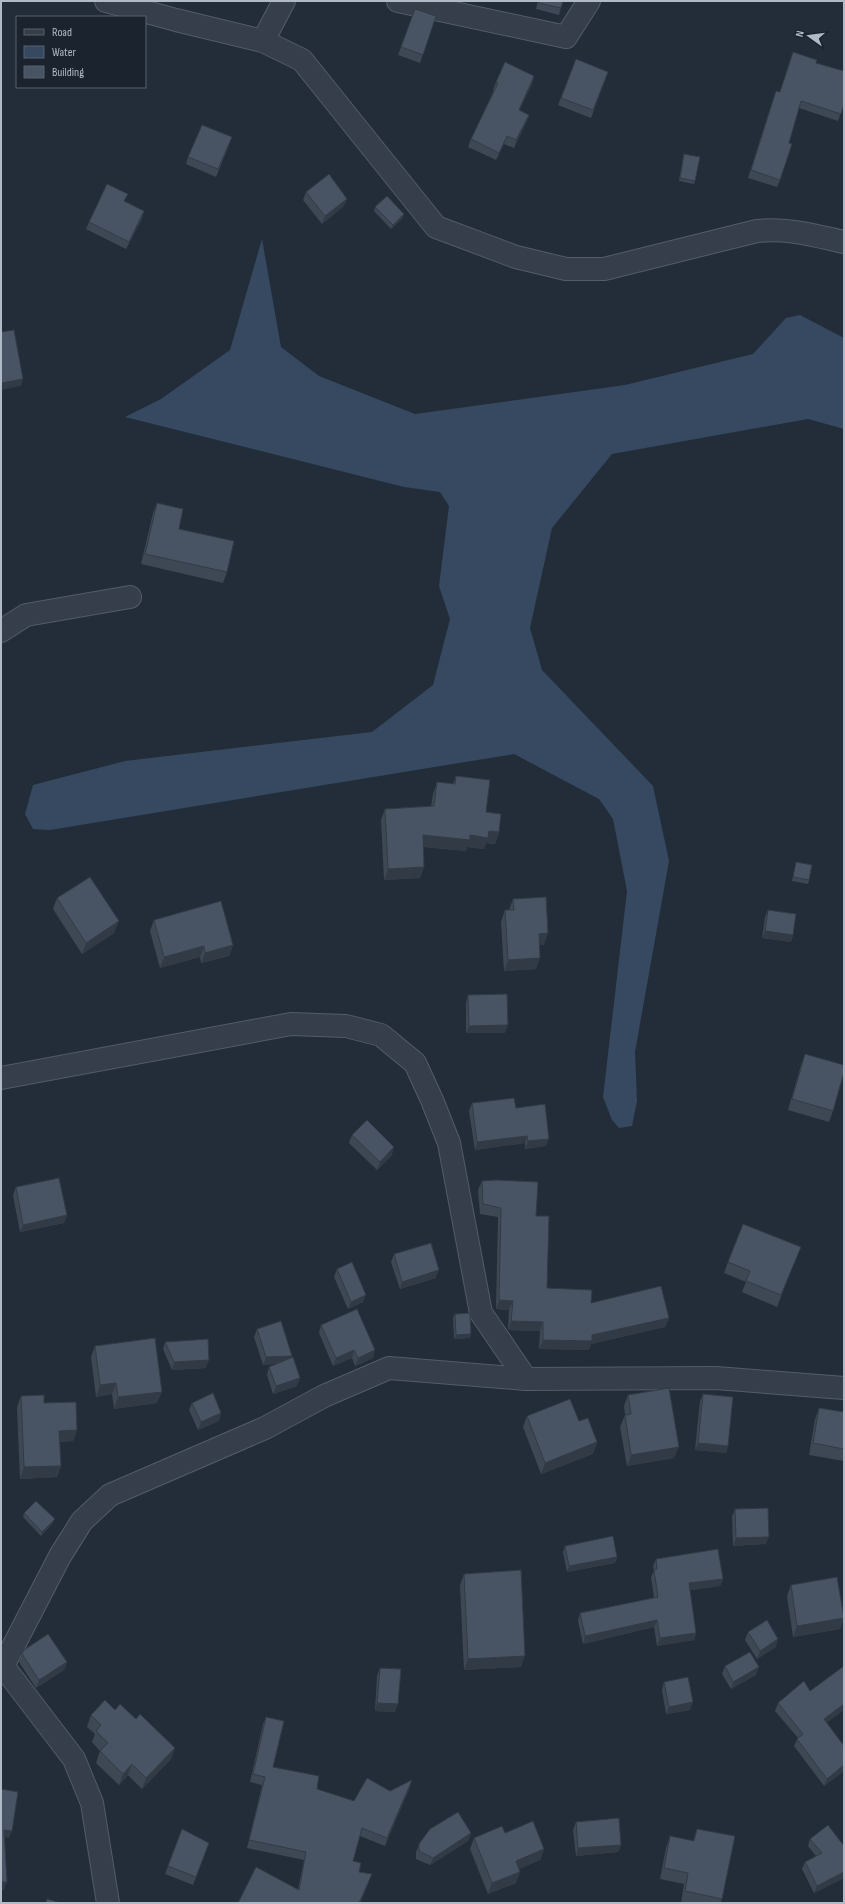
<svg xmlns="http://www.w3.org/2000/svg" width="845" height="1904" viewBox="0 0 845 1904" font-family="'Sofia Sans Condensed',sans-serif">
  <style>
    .water { fill: #364960 }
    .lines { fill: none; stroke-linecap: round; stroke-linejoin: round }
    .minor-casing { stroke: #535c67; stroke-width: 24 }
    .minor { stroke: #353e4a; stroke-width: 22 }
    .wall { fill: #3e4855 }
    .shaded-wall { fill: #323b45 }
    .building { fill: #485463; stroke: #323b45 }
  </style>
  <rect width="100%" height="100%" fill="#222d39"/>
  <path class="water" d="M262,239L281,347L319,376L415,414L625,385L753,354L786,318L800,315L844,338V429L808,419L612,454L552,528L530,628L542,670L653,786L669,861L635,1052L637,1101L632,1126L619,1128L612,1120L603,1097L627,891L613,819L599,799L514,754L50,830L33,829L25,814L33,785L125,761L372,732L433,685L450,619L439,586L449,506L440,492L404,487L125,417L161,399L230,350Z"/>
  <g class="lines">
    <g class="minor-casing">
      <g id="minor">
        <path d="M106,1L176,20L263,41L302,60L436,227L516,257L566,269H604L757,231C790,228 812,235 844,242"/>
        <path d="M398,1L566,37L589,1"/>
        <path d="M263,41L284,1"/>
        <path d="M1,631L26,615L130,597"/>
        <path d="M1,1078L291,1024L346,1026L381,1035L415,1063L432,1100L449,1143L481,1313L526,1379"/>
        <path d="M108,1903L92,1803L74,1759L3,1666L60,1556L82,1521L110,1495L265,1428L324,1396L389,1368L526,1379L716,1378L844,1388"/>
      </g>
    </g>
    <use href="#minor" class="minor"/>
  </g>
  <g class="wall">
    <path d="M538,1H563L559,15L536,9Z"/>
    <path d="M415,9L436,16L420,63L398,55Z"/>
    <path d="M793,52L816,63L844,104L838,121L799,108L789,143L780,180L777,187L748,178L773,99L776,91L780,92Z"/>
    <path d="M576,59L608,72L591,118L558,105Z"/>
    <path d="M534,76L532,84L519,110L529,115L526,123L514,148L504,144L496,160L468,147L471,139L494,90H493L496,82Z"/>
    <path d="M229,145L216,177L186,164L188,157Z"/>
    <path d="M684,154L695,181L694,184L679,181L683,158Z"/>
    <path d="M306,192L344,206L322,224L303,200Z"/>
    <path d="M125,202L144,211L142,219L126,249L86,229L89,222Z"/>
    <path d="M375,207L403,218L391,229L374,211Z"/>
    <path d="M157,503L179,529L227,572L223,583L141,564L153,513Z"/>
    <path d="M456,776L486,812L499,832L495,844L486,843L484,849L467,847L466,851L423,847L424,867L420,878L384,880L381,820L385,809L431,806L433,794L437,782L453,784Z"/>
    <path d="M796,862L809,880L808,884L792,881L795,866Z"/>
    <path d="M57,898L114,933L82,954L53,909Z"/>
    <path d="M513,899L544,945H539L536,969L504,971L501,922L505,910H509Z"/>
    <path d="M768,910L793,935L791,942L762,938L765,917Z"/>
    <path d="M154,920L233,945L229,956L201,963L200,957L160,968L150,931Z"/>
    <path d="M468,995L505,1033H466V1003Z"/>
    <path d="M805,1054L833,1111L829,1122L788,1110L801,1065Z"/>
    <path d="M472,1103L516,1108L546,1146L525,1149V1143L475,1150L469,1111Z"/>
    <path d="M352,1135L392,1155L377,1170L349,1143Z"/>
    <path d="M482,1181L536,1216L547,1288L591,1303L669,1318L665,1327L591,1344L589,1350L539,1349L540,1331L508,1330L509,1310L496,1309L498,1217L480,1214L478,1190Z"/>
    <path d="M16,1187L67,1215L64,1223L20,1232L13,1195Z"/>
    <path d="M394,1254L436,1278L400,1289L391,1262Z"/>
    <path d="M796,1258L777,1307L742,1292L746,1282L724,1273L728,1262Z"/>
    <path d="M337,1269L363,1302L348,1309L334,1277Z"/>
    <path d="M455,1314L471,1334L470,1338L454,1339L453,1318Z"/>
    <path d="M321,1325L373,1358L355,1366L352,1358L333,1366L319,1333Z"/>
    <path d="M257,1329L292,1357L297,1386L273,1394L267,1375L269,1367L276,1364L263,1365L254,1337Z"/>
    <path d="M165,1342L206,1368L172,1370L163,1349Z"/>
    <path d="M95,1346L157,1403L114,1409L112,1394L96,1397L91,1357Z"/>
    <path d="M703,1394L728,1446L726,1453L695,1450L700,1401Z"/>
    <path d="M628,1395L674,1458L627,1466L620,1427L625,1415L624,1406Z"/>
    <path d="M21,1396L44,1403L77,1430L73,1441L60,1442L61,1466L57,1477L20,1479L17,1407Z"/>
    <path d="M192,1403L221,1413L219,1421L198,1430L189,1410Z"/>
    <path d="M819,1408L844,1412V1461L809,1455L815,1419Z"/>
    <path d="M527,1416L579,1421L597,1442L593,1454L541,1474L523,1427Z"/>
    <path d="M735,1509L766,1544L733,1546L732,1517Z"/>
    <path d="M24,1513L53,1523L41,1536L23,1517Z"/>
    <path d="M565,1546L617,1557L615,1563L567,1572L563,1552Z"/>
    <path d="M656,1559L723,1579L720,1586L690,1590L696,1633L694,1640L657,1646L654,1627L583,1644L578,1621L580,1613L654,1598L651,1577L654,1571L653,1566Z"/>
    <path d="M464,1574L521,1667L464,1670L460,1585Z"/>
    <path d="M791,1585L844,1618L840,1629L793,1637L787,1596Z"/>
    <path d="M748,1632L776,1647L757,1659L745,1640Z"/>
    <path d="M22,1654L67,1662L64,1670L36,1688L19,1662Z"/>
    <path d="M725,1666L756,1675L731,1689L722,1674Z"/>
    <path d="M380,1668L395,1712L375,1711L377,1676Z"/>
    <path d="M664,1682L690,1710L666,1714L662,1690Z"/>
    <path d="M778,1703L826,1723L844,1746V1771L824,1786L794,1746L798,1738L775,1711Z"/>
    <path d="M115,1710L136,1719L175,1748L171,1759L142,1789L128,1775L119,1785L96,1763L100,1751L92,1742L95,1734L87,1727L91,1715Z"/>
    <path d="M266,1717L273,1767L317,1789L354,1801L390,1791L412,1780L385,1846L360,1836L353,1861L359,1872L369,1882L360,1903H238L298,1889L304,1860L247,1848L262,1785L250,1782L263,1724Z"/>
    <path d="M576,1822L621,1845L618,1852L576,1856L573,1830Z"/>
    <path d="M182,1829L209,1843L193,1885L165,1874Z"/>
    <path d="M697,1829L722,1899L720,1903H681L684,1884L660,1879L666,1848L670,1836L693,1841Z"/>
    <path d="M471,1833L468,1841L430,1865L416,1859V1852L419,1844Z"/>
    <path d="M505,1833L544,1849L540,1860L519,1869L520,1872L516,1883L488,1894L470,1849L474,1838Z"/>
    <path d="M810,1839L844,1846V1878L814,1893L802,1869L805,1862L816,1856L808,1846Z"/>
  </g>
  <g class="shaded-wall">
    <path d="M534,76L532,84L516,118L519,110Z"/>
    <path d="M529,115L526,123L514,148L516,140Z"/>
    <path d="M507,136L504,144L496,160L499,153Z"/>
    <path d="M347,199L344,206L322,224L325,216Z"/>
    <path d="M144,211L142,219L126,249L129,242Z"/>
    <path d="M404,214L403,218L391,229L393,225Z"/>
    <path d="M23,379L21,386L1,390L2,383Z"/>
    <path d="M489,831L499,832L495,844L486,843L484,849L467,847L466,851L418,846L423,835H470Z"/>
    <path d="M424,867L420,878L384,880L388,869Z"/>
    <path d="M119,921L114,933L82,954L86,943Z"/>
    <path d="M765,931L793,935L791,942L762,938Z"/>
    <path d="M548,933L544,945H535L539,934Z"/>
    <path d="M233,945L229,956L201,963L205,953Z"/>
    <path d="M204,946L200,957L160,968L164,957Z"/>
    <path d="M540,958L536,969L504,971L508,960Z"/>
    <path d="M508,1025L505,1033H466L469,1026Z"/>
    <path d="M527,1136L525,1143L475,1150L477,1142Z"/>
    <path d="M549,1139L546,1146L525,1149L528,1141Z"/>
    <path d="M394,1147L392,1155L377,1170L380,1162Z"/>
    <path d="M67,1215L64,1223L20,1232L23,1225Z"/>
    <path d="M439,1270L436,1278L400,1289L402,1282Z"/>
    <path d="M366,1295L363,1302L348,1309L351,1302Z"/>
    <path d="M499,1300L513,1301L509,1310L496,1309Z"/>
    <path d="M669,1318L665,1327L591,1344L589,1350L539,1349L543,1340L592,1335Z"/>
    <path d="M511,1321L543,1322L540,1331L508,1330Z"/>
    <path d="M471,1334L470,1338L454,1339L456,1335Z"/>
    <path d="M354,1350L352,1358L333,1366L336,1358Z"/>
    <path d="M375,1350L373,1358L355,1366L358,1358Z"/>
    <path d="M292,1356L290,1363L263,1365L266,1357Z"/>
    <path d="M209,1360L206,1368L172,1370L174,1362Z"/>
    <path d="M300,1378L297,1386L273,1394L276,1386Z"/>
    <path d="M116,1383L112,1394L96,1397L100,1385Z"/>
    <path d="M162,1392L157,1403L114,1409L118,1397Z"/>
    <path d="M221,1413L219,1421L198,1430L201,1422Z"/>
    <path d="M77,1430L73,1441L55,1442L59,1431Z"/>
    <path d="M597,1442L593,1454L541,1474L545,1463Z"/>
    <path d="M698,1443L728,1446L726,1453L695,1450Z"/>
    <path d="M679,1447L674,1458L627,1466L631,1455Z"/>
    <path d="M61,1466L57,1477L20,1479L24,1467Z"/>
    <path d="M55,1519L53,1523L41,1536L42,1532Z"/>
    <path d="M769,1537L766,1544L733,1546L736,1538Z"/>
    <path d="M617,1557L615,1563L567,1572L569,1566Z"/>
    <path d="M723,1579L720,1586L686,1591L689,1583Z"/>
    <path d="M844,1618L840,1629L793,1637L797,1626Z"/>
    <path d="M657,1620L654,1627L583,1644L585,1636Z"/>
    <path d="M696,1633L694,1640L657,1646L660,1638Z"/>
    <path d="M778,1639L776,1647L757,1659L760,1651Z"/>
    <path d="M525,1656L521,1667L464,1670L468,1659Z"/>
    <path d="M67,1662L64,1670L36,1688L39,1680Z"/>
    <path d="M759,1667L756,1675L731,1689L733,1682Z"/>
    <path d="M693,1702L690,1710L666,1714L669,1707Z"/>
    <path d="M377,1703L398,1704L395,1712L375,1711Z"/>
    <path d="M844,1704V1710L821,1727L824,1719Z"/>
    <path d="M175,1748L171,1759L142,1789L146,1778Z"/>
    <path d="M132,1764L128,1775L119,1785L123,1774Z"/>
    <path d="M844,1765V1771L824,1786L827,1779Z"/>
    <path d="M412,1780L410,1788L385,1846L387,1838Z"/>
    <path d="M4,1830L12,1831L9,1838L2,1837Z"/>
    <path d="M471,1833L468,1841L430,1865L433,1858Z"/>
    <path d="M621,1845L618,1852L576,1856L578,1848Z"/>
    <path d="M544,1849L540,1860L512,1872L516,1861Z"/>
    <path d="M520,1872L516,1883L488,1894L492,1883Z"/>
    <path d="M844,1872V1878L814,1893L817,1886Z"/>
    <path d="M1,1882H7L4,1890H1Z"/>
  </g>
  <g class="building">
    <path d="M539,1H563L561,8L539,3Z"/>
    <path d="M415,9L436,16L423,55L401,47Z"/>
    <path d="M793,52L817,60L816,63L844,71V104L841,114L801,101L789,143L792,144L780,180L751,170L776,91L780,92Z"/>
    <path d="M576,59L608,72L593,110L561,98Z"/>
    <path d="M505,62L534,76L519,110L529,115L516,140L507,136L499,153L471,139L498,83L496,82Z"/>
    <path d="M202,125L232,137L218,169L188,157Z"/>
    <path d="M684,154L700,157L695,181L680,178Z"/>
    <path d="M329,174L347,199L325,216L306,192Z"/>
    <path d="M107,184L128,194L124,201L144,211L129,242L89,222Z"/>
    <path d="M387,196L404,214L393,225L375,207Z"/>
    <path d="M14,330L23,379L2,383L1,379V332Z"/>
    <path d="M157,503L183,509L179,529L234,541L227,572L145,554Z"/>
    <path d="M456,776L490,780L486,812L501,814L499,832L489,831L488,838L470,835V840L423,835L424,867L388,869L385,809L434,806L437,782L455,784Z"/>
    <path d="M796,862L812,865L809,880L793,877Z"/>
    <path d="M90,877L119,921L86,943L57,898Z"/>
    <path d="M546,897L548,933L539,934L540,958L508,960L505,910H514L513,899Z"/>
    <path d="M221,901L233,945L205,953L204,946L164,957L154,920Z"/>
    <path d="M768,910L796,914L793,935L765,931Z"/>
    <path d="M507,994L508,1025L469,1026L468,995Z"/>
    <path d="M805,1054L844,1065V1072L833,1111L792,1099Z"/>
    <path d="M514,1098L516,1108L545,1104L549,1139L528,1141L527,1136L477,1142L472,1103Z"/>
    <path d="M367,1120L394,1147L380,1162L352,1135Z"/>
    <path d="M59,1178L67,1215L23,1225L16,1187Z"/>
    <path d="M496,1180L538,1182L536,1216H549L547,1288L592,1290L591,1303L661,1286L669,1318L592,1335V1341L543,1340V1322L511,1321L513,1301L499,1300L501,1208L483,1204L482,1181Z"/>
    <path d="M743,1224L801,1247L781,1295L746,1281L750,1271L728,1262Z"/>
    <path d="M431,1243L439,1270L402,1282L394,1254Z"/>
    <path d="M352,1262L366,1295L351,1302L337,1269Z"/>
    <path d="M357,1309L375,1350L358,1358L354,1350L336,1358L321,1325Z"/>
    <path d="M470,1313L471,1334L456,1335L455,1314Z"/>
    <path d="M281,1321L292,1356L266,1357L257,1329Z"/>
    <path d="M155,1338L162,1392L118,1397L116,1383L100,1385L95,1346Z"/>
    <path d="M208,1339L209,1360L174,1362L165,1342Z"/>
    <path d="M293,1357L300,1378L276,1386L269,1367Z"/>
    <path d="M669,1388L679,1447L631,1455L625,1415L631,1414L628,1395Z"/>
    <path d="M213,1393L221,1413L201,1422L192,1403Z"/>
    <path d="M703,1394L733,1397L728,1446L698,1443Z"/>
    <path d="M44,1395V1403L76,1402L77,1430L59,1431L61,1466L24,1467L21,1396Z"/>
    <path d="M570,1399L579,1421L588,1418L597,1442L545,1463L527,1416Z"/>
    <path d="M819,1408L844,1412V1449L813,1443Z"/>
    <path d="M36,1501L55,1519L42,1532L24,1513Z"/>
    <path d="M768,1508L769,1537L736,1538L735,1509Z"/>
    <path d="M613,1536L617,1557L569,1566L565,1546Z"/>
    <path d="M718,1549L723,1579L689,1583L696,1633L660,1638L657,1620L585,1636L580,1613L658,1597L654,1570L657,1569L656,1559Z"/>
    <path d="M521,1570L525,1656L468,1659L464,1574Z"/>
    <path d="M837,1577L844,1618L797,1626L791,1585Z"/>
    <path d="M767,1620L778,1639L760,1651L748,1632Z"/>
    <path d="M48,1634L67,1662L39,1680L22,1654L24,1650Z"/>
    <path d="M750,1652L759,1667L733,1682L725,1666Z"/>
    <path d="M844,1666V1704L824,1719L844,1746V1765L827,1779L797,1739L803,1734L778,1703L804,1681L810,1691Z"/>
    <path d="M380,1668L401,1669L398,1704L377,1703Z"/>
    <path d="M688,1677L693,1702L669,1707L664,1682Z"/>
    <path d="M105,1700L115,1710L120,1704L136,1719L140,1714L175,1748L146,1778L132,1764L123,1774L100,1751L108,1743L96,1731L101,1725L91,1715Z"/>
    <path d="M266,1717L284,1721L273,1767L319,1776L317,1789L354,1801L367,1778L390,1791L412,1780L387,1838L362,1828L353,1861L361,1863L359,1872L372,1874L359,1903H238L256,1867L299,1890L306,1852L249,1840L265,1777L253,1774Z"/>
    <path d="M1,1789L18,1792L12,1831L4,1830L7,1882H1Z"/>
    <path d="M458,1812L471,1833L433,1858L419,1851V1844L430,1829Z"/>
    <path d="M619,1818L621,1845L578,1848L576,1822Z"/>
    <path d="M533,1821L544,1849L516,1861L520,1872L492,1883L474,1838L502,1826L505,1833Z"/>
    <path d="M828,1825L844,1846V1872L817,1886L805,1862L822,1853L810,1839Z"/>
    <path d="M182,1829L209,1843L196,1877L168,1866Z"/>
    <path d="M697,1829L735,1836L722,1899L685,1891L688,1873L664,1868L670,1836L694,1841Z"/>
    <path d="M47,1899L61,1903H46Z"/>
  </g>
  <rect width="845" height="1904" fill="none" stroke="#b0b9c6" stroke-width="4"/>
  <rect x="16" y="16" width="130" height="72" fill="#1b242e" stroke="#57606b"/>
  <rect x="24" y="29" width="20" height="6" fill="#353e4a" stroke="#57606b"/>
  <text x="52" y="36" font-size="12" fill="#b0b9c6">Road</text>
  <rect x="24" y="46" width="20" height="12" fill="#364960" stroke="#57606b"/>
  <text x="52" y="56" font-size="12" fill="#b0b9c6">Water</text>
  <rect x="24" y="66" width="20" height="12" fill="#485463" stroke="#57606b"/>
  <text x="52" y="76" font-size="12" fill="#b0b9c6">Building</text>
  <g transform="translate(809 36) rotate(284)" stroke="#1b242e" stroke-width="3" paint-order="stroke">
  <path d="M0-3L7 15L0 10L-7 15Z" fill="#b0b9c6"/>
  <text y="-6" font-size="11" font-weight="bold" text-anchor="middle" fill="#b0b9c6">N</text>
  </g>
</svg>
